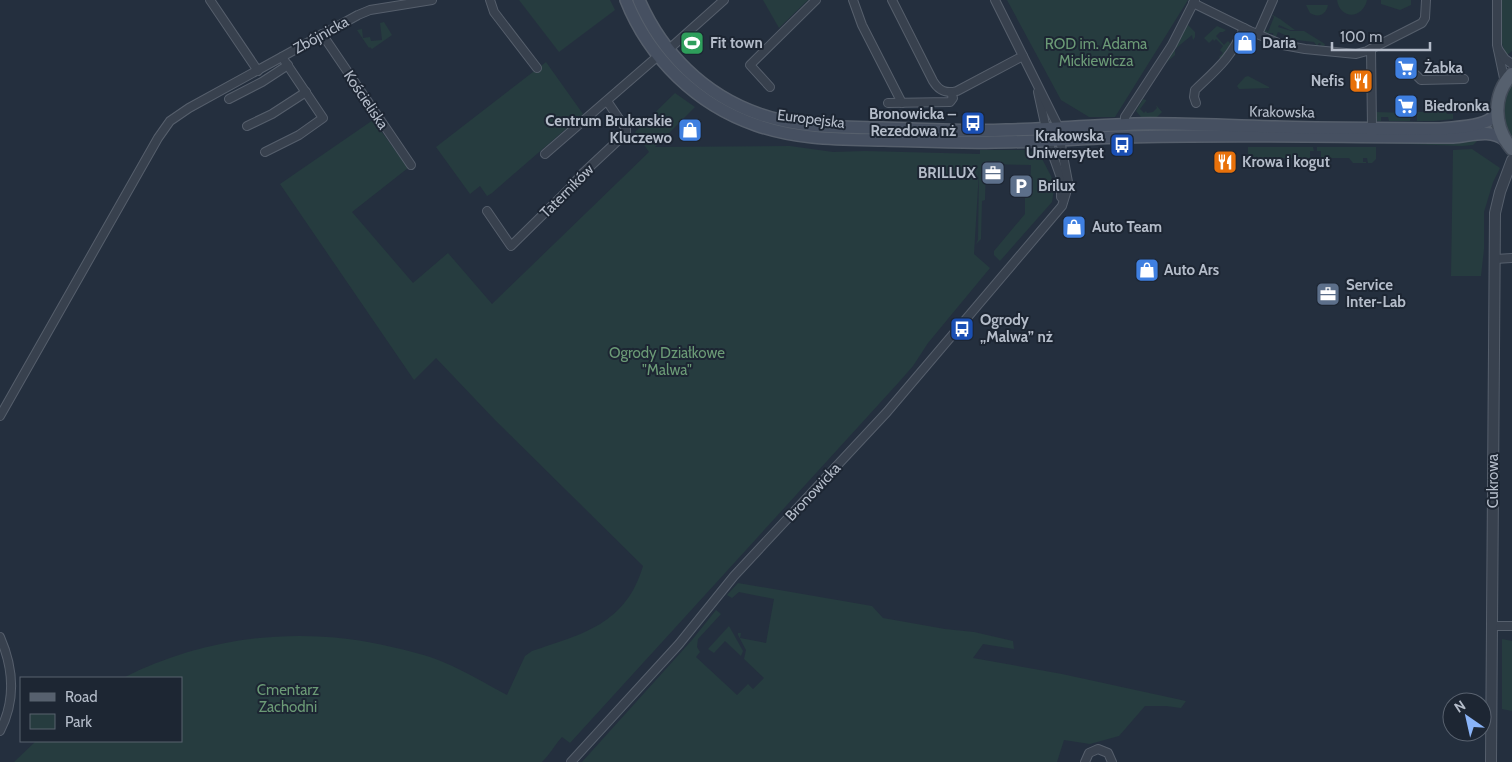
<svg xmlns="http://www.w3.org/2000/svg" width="1512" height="762" viewBox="0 0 1512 762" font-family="Cabin,sans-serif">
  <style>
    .green { fill: #263c3f }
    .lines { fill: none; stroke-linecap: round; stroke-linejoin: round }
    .minor-casing { stroke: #565f6c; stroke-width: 10 }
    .tertiary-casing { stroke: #565f6c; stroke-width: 12 }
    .secondary-casing { stroke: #565f6c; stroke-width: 14 }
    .primary-casing { stroke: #414a57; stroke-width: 15 }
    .minor { stroke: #38414e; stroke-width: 8 }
    .tertiary { stroke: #38414e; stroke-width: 10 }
    .secondary { stroke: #465061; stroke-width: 11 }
    .primary { stroke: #56606e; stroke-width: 12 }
    .labels { text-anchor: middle; stroke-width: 4; stroke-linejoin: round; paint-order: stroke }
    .street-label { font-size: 15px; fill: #b4bcc9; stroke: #1d2633 }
    .poi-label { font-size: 15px; font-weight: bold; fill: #b4bcc9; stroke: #1d2633; text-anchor: start }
    .park-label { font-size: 15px; fill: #6b9a76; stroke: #1d2633 }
  </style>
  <rect width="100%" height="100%" fill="#242f3e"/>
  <g class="green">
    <path d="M519,0H610L615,10L559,52Z"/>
    <path d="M763,0H808L779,28Z"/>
    <path d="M1007,0H1188L1115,117H1089L1061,100Z"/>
    <path d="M1337,0H1367C1363,19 1340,20 1337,0Z"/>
    <path d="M1381,0H1411V5L1400,10L1381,4Z"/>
    <path d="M1501,0H1512V51L1507,55C1497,40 1501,17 1501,0Z"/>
    <path d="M1306,5H1328C1326,15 1318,18 1310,13Z"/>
    <path d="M1271,14L1280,19L1295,30H1290L1279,25L1278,27L1291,31H1304L1325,44L1324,48L1319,47L1321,44L1319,43L1317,46L1314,42L1288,39V41L1284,43L1279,40V39L1283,40L1285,35L1278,32L1276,37L1278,38L1277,40L1274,39L1273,33H1269V37L1263,32V28L1268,32L1274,17Z"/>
    <path d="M384,22L392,35L372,49L370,47L369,48L357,30L362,29L363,38L370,37L371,41L382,40L380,23Z"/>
    <path d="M1186,23L1195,32V37L1193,40L1192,35L1175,49V55L1162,66Z"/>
    <path d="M1217,26L1226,30L1223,32H1220L1216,36L1224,45L1228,41L1231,44L1221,59L1219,57L1223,53L1220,50L1223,46L1216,39L1214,41L1213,39L1209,43L1204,38Z"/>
    <path d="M546,62L583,114L492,193L487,196L480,186L470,194L436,147Z"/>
    <path d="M1248,76L1269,87V88L1239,89L1237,86L1245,77Z"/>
    <path d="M1512,83V138C1501,120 1502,102 1512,83Z"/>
    <path d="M675,93L695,107L655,147L790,146L833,152L865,151L980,154V150H1028L1040,155L1051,176L1054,183V189L1052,202L1000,261L994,255V251L1025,214V192L1030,191L1031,165L986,164L985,200L982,201L981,239L976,244L978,240L979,171L974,254L990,268L928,343L913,366L899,382L570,743L562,737C554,746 550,754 542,762H14L36,741H181V678H123C206,636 302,625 392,647C409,651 427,655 443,662C465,671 486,684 507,695L525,656L532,651C583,634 626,624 643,566L495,420L436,358L414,380L280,184L373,120L408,168L352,212L413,283L448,253L492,304L649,152L635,132Z"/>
    <path d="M1143,99L1146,100V101L1140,109L1144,113L1146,111L1147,113L1153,112L1157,108L1156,105L1162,112L1157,117H1141L1136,111Z"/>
    <path d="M1375,112L1411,113L1410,121H1389L1388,117H1381V121H1375Z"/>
    <path d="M1417,112H1446L1447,114H1453V119L1434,121H1417Z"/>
    <path d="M1480,138L1473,145L1462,146L1382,143L1383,142Z"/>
    <path d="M1248,147H1313L1314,151H1310V158H1263L1259,163H1251V162L1256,161V158H1249V162L1248,161Z"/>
    <path d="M1317,147H1376V159L1372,163H1368L1367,158H1363V162H1366V163H1353L1349,158H1321V151H1317Z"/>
    <path d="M1472,149L1500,168L1493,182L1484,212V249L1481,276H1451L1453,150Z"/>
    <path d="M738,583L872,606L883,618L945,629L974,632L1013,641L1014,649L983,644L973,658L1062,674L1186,701L1181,708L1166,706H1145L1119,736L1090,744L1064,740L1057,762H582L692,640L716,610L721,614L698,639L697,647L700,652L696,657L737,695L748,684L753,689L764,678L744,659L746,650L738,635V633H741L740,638L766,643L774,599L739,592L732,598L727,595Z"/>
    <path d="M729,626L743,651L741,656L725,641L714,653L708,649Z"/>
    <path d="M1502,639L1512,641V711L1502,709Z"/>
  </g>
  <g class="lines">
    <g class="minor-casing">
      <g id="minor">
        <path d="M210,0L258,71"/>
        <path d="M490,0L494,12L537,68"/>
        <path d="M853,0L862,25L902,103"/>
        <path d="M892,0L933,81C939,91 946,94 957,91L1023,56"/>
        <path d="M1497,0V45L1505,83"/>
        <path d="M1193,3L1250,31L1283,45L1305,49L1356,54L1367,51L1422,23L1425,18L1426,0"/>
        <path d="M322,34L411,165"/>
        <path d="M1258,34L1273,0"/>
        <path d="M1371,49L1372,128"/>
        <path d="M1498,49L1505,59L1512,64"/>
        <path d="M668,50L724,0"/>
        <path d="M1416,75L1421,80L1464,79"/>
        <path d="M770,87L750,65L816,0"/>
        <path d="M1038,92L1050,147L1061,178V197"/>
        <path d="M229,99L262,82L288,65"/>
        <path d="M888,103L950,102L953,98L951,92"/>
        <path d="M1196,103L1194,97L1195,90C1218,68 1231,58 1244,28"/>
        <path d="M1125,125V117L1172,45L1195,0"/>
        <path d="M247,126L272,114L306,92"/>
        <path d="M265,152L299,135L323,118L282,57"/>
        <path d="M545,154L658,56"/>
        <path d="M487,211L511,246L570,188L581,175L626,133V129L607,101"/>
        <path d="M1495,259L1512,258"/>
        <path d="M0,416L158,138L170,121L189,108L358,15L370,10L432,0"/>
        <path d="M1492,626H1512"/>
        <path d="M0,637C14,669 16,700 0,731"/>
        <path d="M571,762L679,644L734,576L887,412L1062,206L1066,193L1068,182L1057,124L995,0"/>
        <path d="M1085,762L1089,753L1098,749L1108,753L1112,762"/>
      </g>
    </g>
    <g class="tertiary-casing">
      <path id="tertiary" d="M1491,762L1495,213L1500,192L1512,160"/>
    </g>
    <g class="secondary-casing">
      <g id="secondary">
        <path d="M626,0C649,58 697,105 756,125C798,140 841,139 884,140C921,141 958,143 995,142C1038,142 1081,138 1124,137C1233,134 1343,137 1453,137C1470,136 1490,128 1505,140"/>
        <path d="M639,0C662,53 704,95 759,114C798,128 841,127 882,128C923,129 965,132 1006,130C1049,129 1091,126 1134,124C1181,123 1228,126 1275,127C1329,129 1384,128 1438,129C1451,128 1482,127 1492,118C1495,115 1496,111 1497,107"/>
      </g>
    </g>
    <g class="primary-casing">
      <path id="primary" d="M1512,74C1492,95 1493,127 1512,149"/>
    </g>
    <use href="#minor" class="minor"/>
    <use href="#tertiary" class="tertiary"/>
    <use href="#secondary" class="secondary"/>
    <use href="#primary" class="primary"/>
  </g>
  <defs>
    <g id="stadium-square" transform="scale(1.25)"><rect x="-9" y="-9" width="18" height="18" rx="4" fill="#2e9e5b" stroke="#1d2633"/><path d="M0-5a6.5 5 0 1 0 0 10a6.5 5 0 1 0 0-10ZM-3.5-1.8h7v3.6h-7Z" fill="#fff"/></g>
    <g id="shop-square" transform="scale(1.25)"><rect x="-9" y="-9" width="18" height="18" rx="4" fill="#3f7fe0" stroke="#1d2633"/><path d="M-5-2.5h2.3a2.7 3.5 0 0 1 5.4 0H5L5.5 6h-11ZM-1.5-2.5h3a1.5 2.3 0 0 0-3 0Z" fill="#fff"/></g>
    <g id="supermarket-square" transform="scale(1.25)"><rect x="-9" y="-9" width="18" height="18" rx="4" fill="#3f7fe0" stroke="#1d2633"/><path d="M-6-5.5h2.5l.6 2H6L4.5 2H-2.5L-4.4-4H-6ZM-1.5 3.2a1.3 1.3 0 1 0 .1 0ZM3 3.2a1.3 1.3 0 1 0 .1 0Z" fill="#fff"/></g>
    <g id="restaurant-square" transform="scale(1.25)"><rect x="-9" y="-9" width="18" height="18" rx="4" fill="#e8710a" stroke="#1d2633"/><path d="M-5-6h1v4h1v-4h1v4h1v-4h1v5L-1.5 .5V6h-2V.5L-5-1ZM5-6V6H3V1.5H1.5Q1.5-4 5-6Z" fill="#fff"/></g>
    <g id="bus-square" transform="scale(1.25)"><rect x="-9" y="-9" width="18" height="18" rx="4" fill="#1a4fb4" stroke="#1d2633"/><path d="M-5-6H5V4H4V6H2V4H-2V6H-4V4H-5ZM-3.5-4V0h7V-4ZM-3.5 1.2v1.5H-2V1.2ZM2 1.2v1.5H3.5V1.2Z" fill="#fff"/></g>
    <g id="office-square" transform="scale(1.25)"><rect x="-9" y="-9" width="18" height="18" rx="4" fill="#5c6f8a" stroke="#1d2633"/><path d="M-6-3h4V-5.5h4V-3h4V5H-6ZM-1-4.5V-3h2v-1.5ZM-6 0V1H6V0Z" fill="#fff"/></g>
    <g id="parking-square" transform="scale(1.25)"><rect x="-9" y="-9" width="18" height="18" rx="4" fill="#5c6f8a" stroke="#1d2633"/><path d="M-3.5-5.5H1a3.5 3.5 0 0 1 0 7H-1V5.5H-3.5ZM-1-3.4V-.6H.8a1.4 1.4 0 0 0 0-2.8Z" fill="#fff"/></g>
  </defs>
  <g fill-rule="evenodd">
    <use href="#stadium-square" x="692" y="43"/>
    <use href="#shop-square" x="1245" y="43"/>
    <use href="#supermarket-square" x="1406" y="68"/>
    <use href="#restaurant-square" x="1361" y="81"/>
    <use href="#supermarket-square" x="1406" y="106"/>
    <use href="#bus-square" x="973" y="123"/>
    <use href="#shop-square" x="690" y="130"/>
    <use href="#bus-square" x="1122" y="145"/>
    <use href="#restaurant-square" x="1225" y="162"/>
    <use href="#office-square" x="993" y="173"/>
    <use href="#parking-square" x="1021" y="186"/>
    <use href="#shop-square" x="1074" y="227"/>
    <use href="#shop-square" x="1147" y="270"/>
    <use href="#office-square" x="1328" y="294"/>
    <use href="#bus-square" x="962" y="329"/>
  </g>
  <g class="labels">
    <g class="street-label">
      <text transform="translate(321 35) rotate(-29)" y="5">Zbójnicka</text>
      <text transform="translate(366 100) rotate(56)" y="5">Kościeliska</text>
      <text transform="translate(1282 112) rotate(1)" y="5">Krakowska</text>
      <text transform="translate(811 119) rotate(7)" y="5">Europejska</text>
      <text transform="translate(567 191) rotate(-45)" y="5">Taterników</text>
      <text transform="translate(1493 481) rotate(-90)" y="5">Cukrowa</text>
      <text transform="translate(813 492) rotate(-47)" y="5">Bronowicka</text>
    </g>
    <g class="poi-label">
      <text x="710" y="48">Fit town</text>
      <text x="1262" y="48">Daria</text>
      <text x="1424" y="73">Żabka</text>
      <text x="1344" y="86" text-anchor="end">Nefis</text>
      <text x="1424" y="111">Biedronka</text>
      <text x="956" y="119" text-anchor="end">Bronowicka –<tspan x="956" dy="17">Rezedowa nż</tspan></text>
      <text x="672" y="126" text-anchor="end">Centrum Brukarskie<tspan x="672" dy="17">Kluczewo</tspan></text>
      <text x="1104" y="141" text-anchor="end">Krakowska<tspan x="1104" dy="17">Uniwersytet</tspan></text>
      <text x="1242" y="167">Krowa i kogut</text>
      <text x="976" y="178" text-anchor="end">BRILLUX</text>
      <text x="1038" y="191">Brilux</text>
      <text x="1092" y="232">Auto Team</text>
      <text x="1164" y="275">Auto Ars</text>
      <text x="1346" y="290">Service<tspan x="1346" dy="17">Inter-Lab</tspan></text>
      <text x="980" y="325">Ogrody<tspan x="980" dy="17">„Malwa” nż</tspan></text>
    </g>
    <g class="park-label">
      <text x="1096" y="49">ROD im. Adama<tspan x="1096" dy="17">Mickiewicza</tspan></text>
      <text x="667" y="358">Ogrody Działkowe<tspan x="667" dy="17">"Malwa"</tspan></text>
      <text x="288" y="695">Cmentarz<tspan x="288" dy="17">Zachodni</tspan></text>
    </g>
  </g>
  <rect x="20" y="677" width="162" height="65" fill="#1d2633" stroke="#59626f"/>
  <rect x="30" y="693" width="25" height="8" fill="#56606e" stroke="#59626f"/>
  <text x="65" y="702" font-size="15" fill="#b4bcc9">Road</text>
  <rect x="30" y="714" width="25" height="15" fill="#263c3f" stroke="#59626f"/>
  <text x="65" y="727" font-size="15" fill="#b4bcc9">Park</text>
  <g transform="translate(1467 717) rotate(326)"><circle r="24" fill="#1d2633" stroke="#59626f"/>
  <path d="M0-4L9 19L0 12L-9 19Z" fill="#8ab4f8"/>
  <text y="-8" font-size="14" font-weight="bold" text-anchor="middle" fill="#b4bcc9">N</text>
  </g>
  <path d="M1332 42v8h98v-8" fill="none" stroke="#b4bcc9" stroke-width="2.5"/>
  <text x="1340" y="42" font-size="15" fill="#b4bcc9" stroke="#1d2633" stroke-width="4" paint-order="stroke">100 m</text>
</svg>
